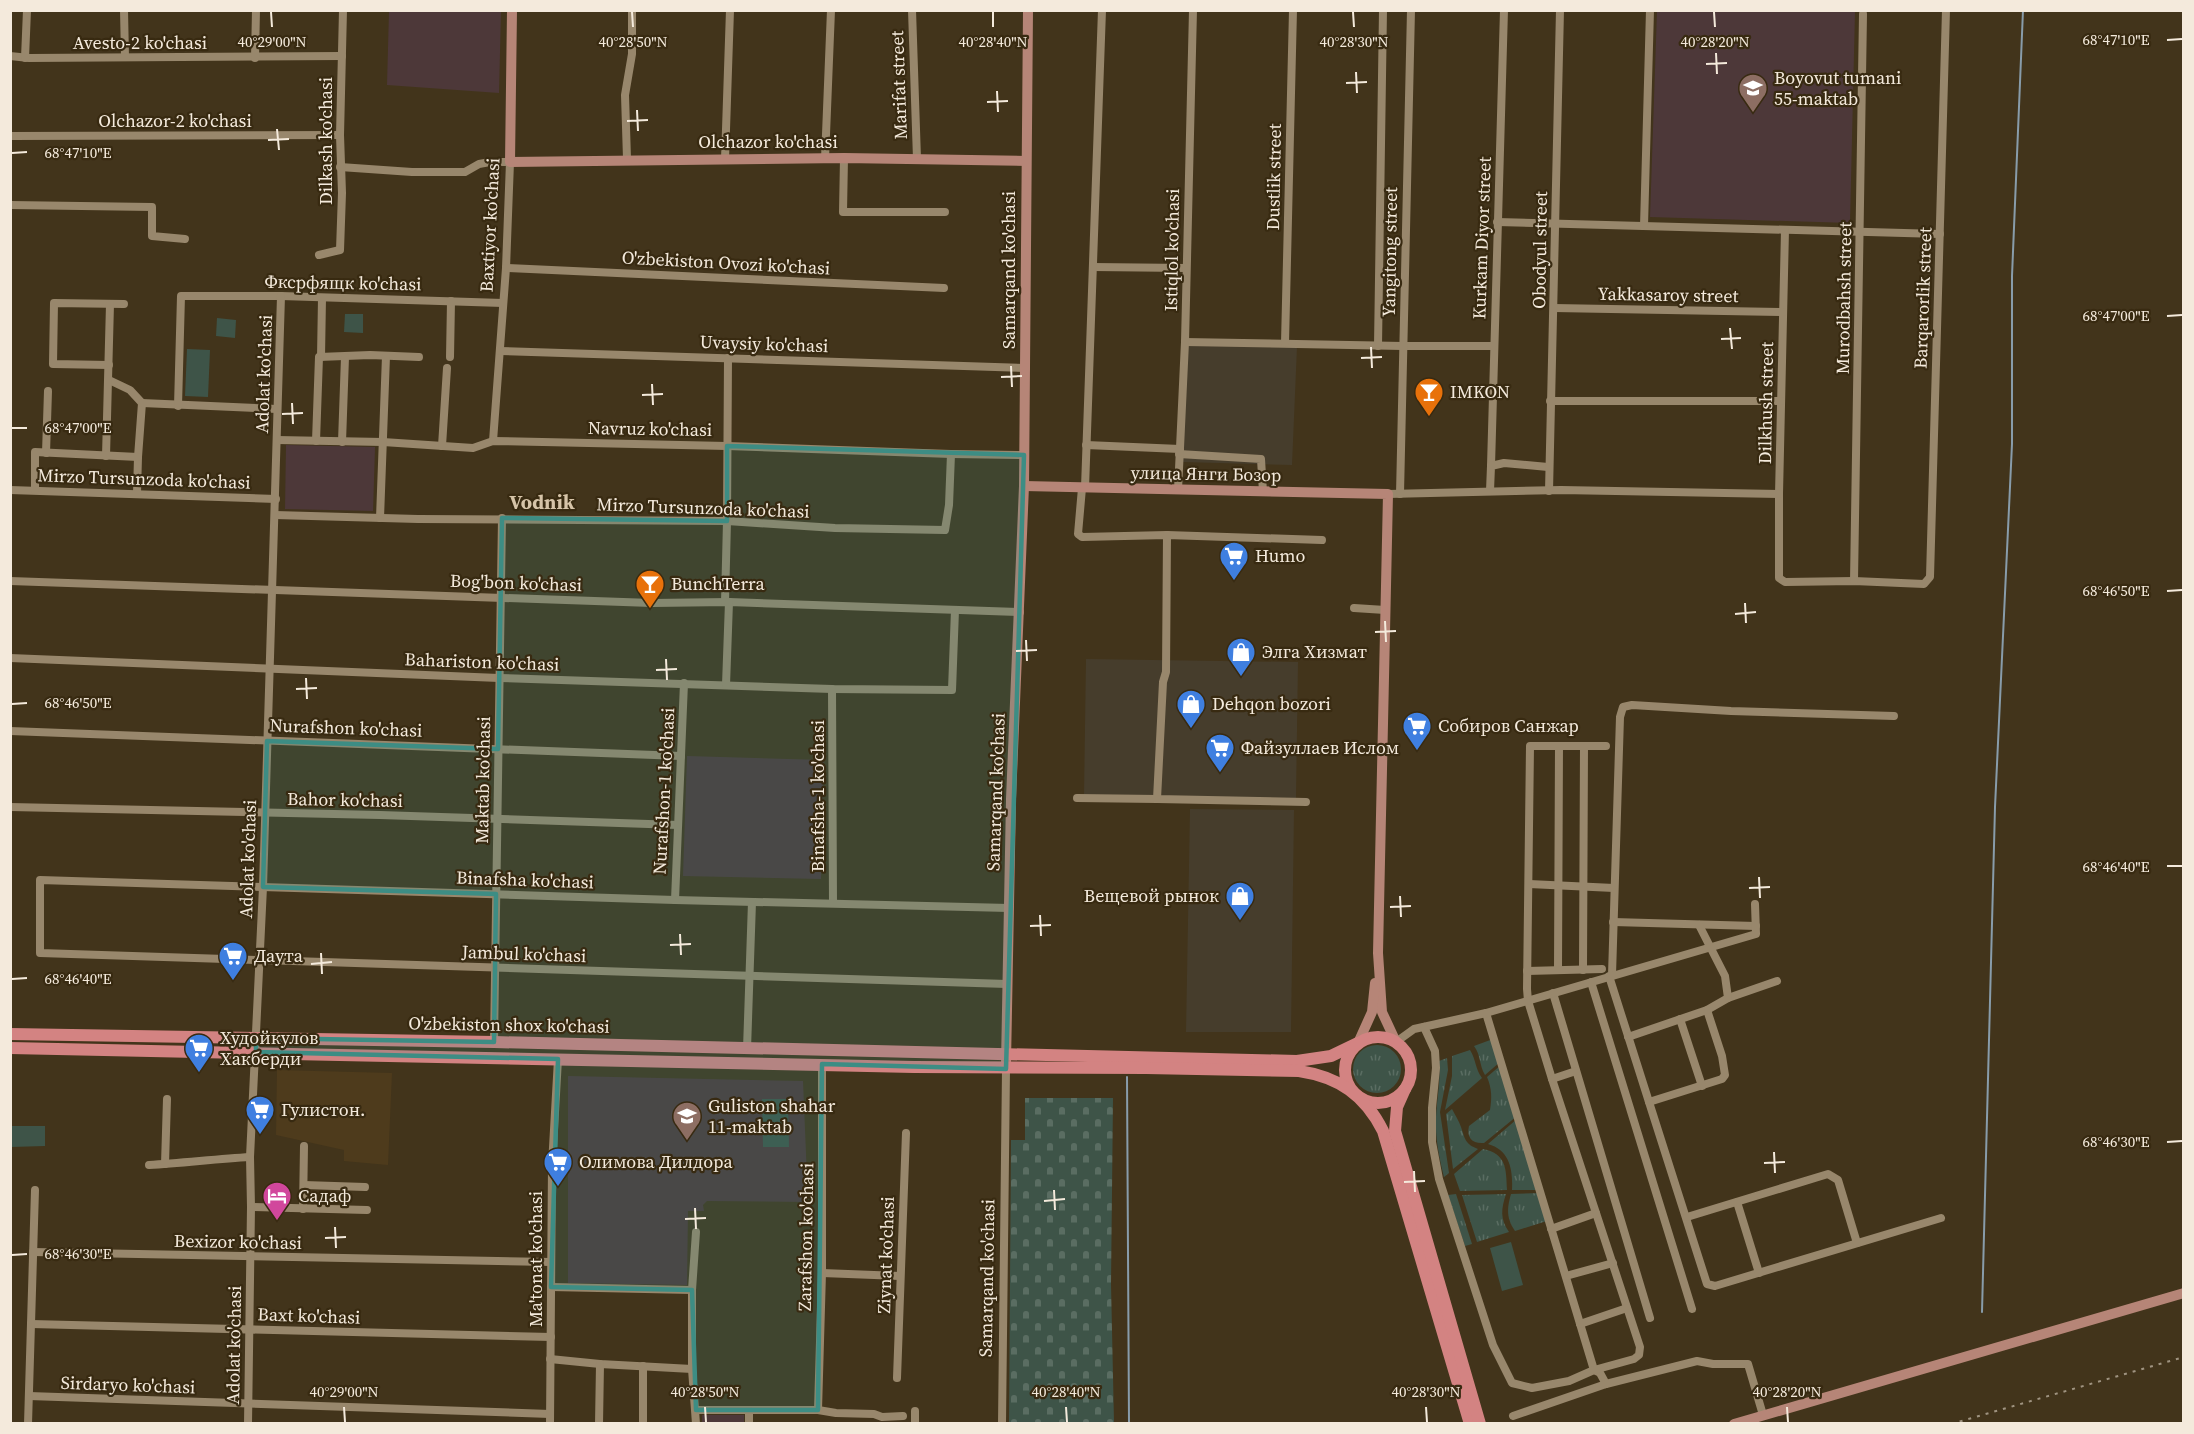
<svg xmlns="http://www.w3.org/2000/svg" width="2194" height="1434" viewBox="0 0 2194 1434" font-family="'Source Serif 4',serif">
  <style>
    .commercial { fill: #463d2c }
    .built { fill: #4e3b1c }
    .education { fill: #4d3839 }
    .grass { fill: url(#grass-tufts) }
    .cemetery { fill: url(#cemetery-stones) }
    .pitch { fill: #3e5448 }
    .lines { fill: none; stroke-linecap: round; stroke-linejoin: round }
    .stream { stroke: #889caa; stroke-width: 2 }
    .street { stroke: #98876c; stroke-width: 8 }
    .secondary { stroke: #b68577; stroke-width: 10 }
    .primary { stroke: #d38382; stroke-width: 12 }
    .rail { stroke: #9f9380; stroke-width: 2; stroke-dasharray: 3 6; stroke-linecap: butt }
    .marked { fill: #3d8d84; fill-opacity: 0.2; stroke: #3d8d84; stroke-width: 4.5; stroke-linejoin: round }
    .ticks { fill: none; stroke: #f4eadc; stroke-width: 2 }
    .labels { text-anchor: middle; stroke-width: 4.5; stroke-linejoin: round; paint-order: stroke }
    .street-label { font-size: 18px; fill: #f4eadc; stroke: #382a11 }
    .poi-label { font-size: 18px; fill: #f4eadc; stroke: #382a11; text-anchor: start }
    .neighbourhood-label { font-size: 20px; font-weight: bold; fill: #d6c4a8; stroke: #382a11 }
    .ticks-label { font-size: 15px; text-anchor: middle; fill: #f4eadc; stroke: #382a11; stroke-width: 4.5; stroke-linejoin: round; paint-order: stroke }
  </style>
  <defs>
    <pattern id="grass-tufts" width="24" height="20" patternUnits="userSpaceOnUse" patternTransform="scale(1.5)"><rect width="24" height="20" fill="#3e5448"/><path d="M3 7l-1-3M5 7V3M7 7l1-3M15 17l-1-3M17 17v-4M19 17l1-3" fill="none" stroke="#5a6d62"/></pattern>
    <pattern id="cemetery-stones" width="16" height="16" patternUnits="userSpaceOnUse" patternTransform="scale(1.5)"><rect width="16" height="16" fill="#3e5448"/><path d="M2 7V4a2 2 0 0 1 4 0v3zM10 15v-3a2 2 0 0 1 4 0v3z" fill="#5a6d62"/></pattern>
  </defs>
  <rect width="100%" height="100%" fill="#42341b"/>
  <g class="commercial">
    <path d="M1188,344L1297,347L1292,465L1182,462Z"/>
    <path d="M1086,659L1298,662L1296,798L1084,795Z"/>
    <path d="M1190,809L1294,810L1291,1032H1186Z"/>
  </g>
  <path class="built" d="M277,1070L392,1073L388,1165L344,1161V1150L276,1135Z"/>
  <g class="education">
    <path d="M389,11H501L499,93L387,85Z"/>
    <path d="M1657,11H1855L1850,223L1650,217Z"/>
    <path d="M286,445L375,447L373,511L285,509Z"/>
    <path d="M687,756L824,760L821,879L683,876Z"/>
    <path d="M568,1076L803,1081L808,1202L707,1201L703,1205L704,1211H688L687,1285L568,1283Z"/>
    <rect x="702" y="1415" width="42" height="8"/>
  </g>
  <g class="grass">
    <path d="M1493,1039L1500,1062L1485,1075C1479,1065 1481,1055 1474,1046Z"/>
    <circle cx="1377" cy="1069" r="24"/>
    <path d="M1470,1050C1476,1059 1475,1069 1482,1078L1445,1110L1452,1076V1056Z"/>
    <path d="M1447,1058L1448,1070L1440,1112L1449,1173L1444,1177C1439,1157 1435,1137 1436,1117C1437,1098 1441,1080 1439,1061Z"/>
    <path d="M1501,1065L1517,1116L1484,1143C1473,1144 1466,1138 1469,1126L1490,1110C1492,1098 1492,1089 1487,1077Z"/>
    <path d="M1452,1109C1455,1115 1459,1121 1461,1127C1465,1139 1465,1144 1478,1149L1453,1169L1446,1114Z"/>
    <path d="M1517,1119L1541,1190H1512C1513,1170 1510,1150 1488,1144Z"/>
    <path d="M1483,1149C1507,1154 1506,1169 1507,1190L1460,1191L1454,1174Z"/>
    <path d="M1542,1193L1550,1220L1515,1231C1506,1218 1507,1208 1511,1194Z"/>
    <path d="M1456,1194L1472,1244L1465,1246L1448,1195Z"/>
    <path d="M1506,1194C1501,1209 1500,1219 1509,1232L1477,1242L1462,1195Z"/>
  </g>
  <path class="cemetery" d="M1025,1098H1113L1111,1284L1114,1423H1009L1011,1140H1025Z"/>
  <g class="pitch">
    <path d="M345,314H363V333L344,332Z"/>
    <path d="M217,318L236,320L235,338L216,336Z"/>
    <path d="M187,349L210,350L208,397L185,396Z"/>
    <path d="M762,1099H788L789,1147H763Z"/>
    <path d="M10,1126H45V1146L11,1147Z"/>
    <path d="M1511,1242L1523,1285L1502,1291L1490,1248Z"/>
  </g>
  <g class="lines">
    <g class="stream">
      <path d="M1127,1077L1129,1424"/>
      <path d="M1982,1312L1995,807L2012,444V276L2023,10"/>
    </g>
    <g class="street">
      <path d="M124,10L125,57"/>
      <path d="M912,10L917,159"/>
      <path d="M10,56L29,58L342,56"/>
      <path d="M25,58L27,10"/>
      <path d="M255,58L256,10"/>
      <path d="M10,136L340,135"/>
      <path d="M844,158L843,212H945"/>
      <path d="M627,159L625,95L632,54V10"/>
      <path d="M725,159L730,10"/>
      <path d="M825,159L831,10"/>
      <path d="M340,167L412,172H465L479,164L490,162H510L506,268L493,441"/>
      <path d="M10,205L152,207V236L185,239"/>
      <path d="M1497,222L1940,234"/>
      <path d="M1644,226L1650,10"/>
      <path d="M1785,230L1779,494V578L1785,582L1854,581L1924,584L1930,577L1946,10"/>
      <path d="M319,255L340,250L342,193L340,135L343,10"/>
      <path d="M1093,267L1186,268"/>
      <path d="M506,268L944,288"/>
      <path d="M1554,308L1783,312"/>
      <path d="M1185,342L1403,346H1493"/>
      <path d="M1285,343L1293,10"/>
      <path d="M1378,346L1383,10"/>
      <path d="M500,351L1026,368"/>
      <path d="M321,357L322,298"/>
      <path d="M450,357L451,301"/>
      <path d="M109,365L53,364L54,303L124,304"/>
      <path d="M109,380L130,390L142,403L138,457L137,493"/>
      <path d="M1550,401H1781"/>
      <path d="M142,403L277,409"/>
      <path d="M178,406L181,296H281L503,303"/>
      <path d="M277,440L383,442L473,448L493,441L727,446L951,454L1024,455"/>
      <path d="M316,441L319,357L370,355L419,357"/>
      <path d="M342,442L345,357"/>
      <path d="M1086,445L1180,449"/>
      <path d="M442,446L447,368"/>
      <path d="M46,453L48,391"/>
      <path d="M1179,454L1261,459L1263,492"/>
      <path d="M106,456L110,304"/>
      <path d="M1491,466L1504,10"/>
      <path d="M1082,488L1078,534L1082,537L1167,535L1322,540"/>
      <path d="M1085,488L1102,10"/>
      <path d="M10,490L276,499"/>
      <path d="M35,490V452L138,457"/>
      <path d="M1178,490L1185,342L1193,10"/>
      <path d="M1490,491L1491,466L1504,463L1548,467"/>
      <path d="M1549,491L1560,10"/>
      <path d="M1388,494L1561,490L1779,494"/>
      <path d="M1400,494L1411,10"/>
      <path d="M275,515L418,519L727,521L835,528L945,530L949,505L951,454"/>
      <path d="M380,518L386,356"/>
      <path d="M1167,535L1166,672L1163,682L1157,799L1306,802"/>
      <path d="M10,581L652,603L729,602L1020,612"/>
      <path d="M1854,581L1863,14"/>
      <path d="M725,602L727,521L728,358"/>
      <path d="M1354,608L1385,610"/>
      <path d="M10,658L499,678L832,689L952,690L955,610"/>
      <path d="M726,685L729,602"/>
      <path d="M832,689L833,903"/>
      <path d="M10,731L681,756"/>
      <path d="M1077,798L1157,799"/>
      <path d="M10,807L380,815L678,825"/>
      <path d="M1529,884L1614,888"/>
      <path d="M675,900L684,683"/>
      <path d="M1613,922L1756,926"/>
      <path d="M1558,970L1559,746"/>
      <path d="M1583,970L1584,746"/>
      <path d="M1527,971L1602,969"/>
      <path d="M1612,975L1620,717L1623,707L1632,705L1731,711L1894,716"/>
      <path d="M1609,976L1649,1102L1722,1079L1725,1075L1722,1056L1707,1010"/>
      <path d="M1591,982L1692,1309"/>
      <path d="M1007,984L40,953V880L675,900L1009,908"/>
      <path d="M1553,993L1650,1318"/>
      <path d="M1728,998L1777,981"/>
      <path d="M1486,1013L1594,1370L1600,1373L1606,1384"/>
      <path d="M1680,1019L1702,1086"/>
      <path d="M1424,1027L1435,1051L1436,1068L1432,1108V1142L1439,1179L1493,1345L1512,1383L1532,1388L1569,1381L1594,1370L1634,1359L1639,1355L1640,1347L1552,1079L1528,1001L1527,989L1530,746H1606"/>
      <path d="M1628,1037L1707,1010L1728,998L1725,976L1699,925"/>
      <path d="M494,1042L502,518"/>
      <path d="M1396,1042L1414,1029L1486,1013L1756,934L1755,904"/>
      <path d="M747,1049L752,902"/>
      <path d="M1552,1079L1576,1071"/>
      <path d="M1649,1102L1707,1284L1715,1286L1941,1218"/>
      <path d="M165,1164L167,1099"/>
      <path d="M149,1165C183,1163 216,1159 250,1157"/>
      <path d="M304,1185L365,1187"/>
      <path d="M1737,1202L1759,1273"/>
      <path d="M251,1207L367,1210"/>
      <path d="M303,1209L304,1146"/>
      <path d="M1687,1217L1828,1174L1838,1180L1857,1243"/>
      <path d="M1551,1229L1596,1213"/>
      <path d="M33,1252L551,1262"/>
      <path d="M822,1273L900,1276"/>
      <path d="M1566,1276L1613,1263"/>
      <path d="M551,1287L692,1290"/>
      <path d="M31,1324L551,1337"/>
      <path d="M1580,1324L1627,1308"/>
      <path d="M550,1359L600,1364L692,1369"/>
      <path d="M643,1366V1424"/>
      <path d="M897,1378L906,1133"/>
      <path d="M29,1396L550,1414"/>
      <path d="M696,1410H818L836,1413L874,1414L882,1417L903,1416"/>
      <path d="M818,1410L822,1273V1064"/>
      <path d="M1513,1416L1606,1384L1697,1361L1713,1364H1748L1763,1415"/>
      <path d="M28,1424L35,1190"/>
      <path d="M248,1424L251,1207L250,1157L263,887L281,296"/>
      <path d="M550,1424L552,1165L558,1059"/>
      <path d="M599,1424L600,1364"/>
      <path d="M696,1424L692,1369V1290L696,1232"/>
      <path d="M749,1424V1411"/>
      <path d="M915,1424V1411"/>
      <path d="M1002,1424L1006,1069"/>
    </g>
    <g class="secondary">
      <path d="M512,10L510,162L844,158L1026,161"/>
      <path d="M1024,486L1388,494L1378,953L1382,1012L1396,1042"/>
      <path d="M1358,1043L1372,1012L1375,983"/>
      <path d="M1006,1063L1011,799L1024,486L1028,10"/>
      <path d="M1734,1424L2184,1293"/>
    </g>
    <g class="primary">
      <path d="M10,1034L494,1042L1297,1061L1331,1056L1358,1043"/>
      <circle cx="1378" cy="1070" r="33"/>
      <path d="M10,1048L914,1067L1146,1068L1299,1071C1339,1077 1365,1095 1383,1131L1470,1424"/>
      <path d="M1405,1089L1397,1107L1395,1131L1480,1424"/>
    </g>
    <path class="rail" d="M1951,1424L2184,1357"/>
  </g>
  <path class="marked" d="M727,446L1024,455L1006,1069L822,1064L818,1410H696L692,1290L551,1287L558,1059L256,1052V1038L494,1042L496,894L263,887L267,741L498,749L502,518L727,521Z"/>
  <path class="ticks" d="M271,12L272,27M632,12L633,27M993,12V27M1353,12L1354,27M1714,12L1715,27M2167,40L2182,39M1716,53L1717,74M1706,64L1727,63M1356,72L1357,93M1346,83L1367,82M997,91L998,112M987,102L1008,101M637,110L638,131M627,121L648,120M277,129L279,150M268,140L289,139M12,153L27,152M2167,316L2182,315M1730,328L1732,349M1721,339L1741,338M1371,347L1372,368M1361,358L1382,357M1011,366L1012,387M1001,377L1022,376M652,384L653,405M642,395L663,394M292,403L293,424M282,414L303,413M12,428H27M2167,591L2182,590M1745,603L1746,623M1735,614L1756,612M1385,621L1386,642M1375,632L1396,631M1026,640L1027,661M1016,651L1037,650M666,659L667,680M656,670L677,669M306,678L307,699M296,689L317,688M12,704L27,703M2167,866H2182M1759,877L1760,898M1749,888L1770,887M1400,896L1401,917M1390,907L1411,906M1040,915L1041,936M1030,926L1051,925M680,934L681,955M670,945L691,944M321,953L322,974M311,964L332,962M12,979L27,978M2167,1142L2182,1141M1774,1152L1775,1173M1764,1163L1785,1162M1414,1171L1415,1192M1404,1182L1425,1181M1054,1190L1055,1210M1044,1201L1065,1199M695,1208L696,1229M685,1219L706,1218M335,1227L336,1248M325,1238L346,1237M12,1255L27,1254M344,1407L345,1422M705,1407L706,1422M1066,1407L1067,1422M1426,1407L1427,1422M1787,1407L1788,1422"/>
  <defs>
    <g id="school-pin" transform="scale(1.5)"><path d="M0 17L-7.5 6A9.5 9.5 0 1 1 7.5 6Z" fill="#8d6e63" stroke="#382a11"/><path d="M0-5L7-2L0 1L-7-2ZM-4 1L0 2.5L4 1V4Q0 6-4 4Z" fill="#fff"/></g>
    <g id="bar-pin" transform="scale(1.5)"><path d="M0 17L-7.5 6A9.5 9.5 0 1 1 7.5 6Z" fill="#e8710a" stroke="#382a11"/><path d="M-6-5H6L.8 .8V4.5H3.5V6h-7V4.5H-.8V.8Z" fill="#fff"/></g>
    <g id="supermarket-pin" transform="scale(1.5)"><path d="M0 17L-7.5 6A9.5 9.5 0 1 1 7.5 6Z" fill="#3f7fe0" stroke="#382a11"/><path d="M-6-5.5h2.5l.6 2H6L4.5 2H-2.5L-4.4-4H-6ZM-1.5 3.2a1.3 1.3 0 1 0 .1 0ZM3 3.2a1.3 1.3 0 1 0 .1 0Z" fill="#fff"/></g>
    <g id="shop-pin" transform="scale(1.5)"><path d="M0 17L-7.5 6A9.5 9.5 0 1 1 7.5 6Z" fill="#3f7fe0" stroke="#382a11"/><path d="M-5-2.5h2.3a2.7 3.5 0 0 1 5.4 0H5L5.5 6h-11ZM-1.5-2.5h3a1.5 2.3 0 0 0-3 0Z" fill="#fff"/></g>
    <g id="hotel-pin" transform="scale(1.5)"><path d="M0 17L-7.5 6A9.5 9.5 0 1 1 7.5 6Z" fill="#d1479c" stroke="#382a11"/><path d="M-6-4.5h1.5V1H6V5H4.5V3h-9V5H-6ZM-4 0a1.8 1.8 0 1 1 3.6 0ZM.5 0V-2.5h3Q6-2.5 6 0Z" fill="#fff"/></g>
  </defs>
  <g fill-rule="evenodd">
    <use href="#school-pin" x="1753" y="88"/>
    <use href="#bar-pin" x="1429" y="392"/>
    <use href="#supermarket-pin" x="1234" y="556"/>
    <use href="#bar-pin" x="650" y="584"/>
    <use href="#shop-pin" x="1241" y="652"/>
    <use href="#shop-pin" x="1191" y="704"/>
    <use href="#supermarket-pin" x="1417" y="726"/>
    <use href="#supermarket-pin" x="1220" y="748"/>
    <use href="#shop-pin" x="1240" y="896"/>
    <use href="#supermarket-pin" x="233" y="956"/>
    <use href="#supermarket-pin" x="199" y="1048"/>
    <use href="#supermarket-pin" x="260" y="1110"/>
    <use href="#school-pin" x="687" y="1116"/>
    <use href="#supermarket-pin" x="558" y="1162"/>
    <use href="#hotel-pin" x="277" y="1196"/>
  </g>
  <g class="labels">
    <g class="street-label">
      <text x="140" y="49">Avesto-2 ko'chasi</text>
      <text transform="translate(899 85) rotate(-92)" y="6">Marifat street</text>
      <text x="175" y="127">Olchazor-2 ko'chasi</text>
      <text transform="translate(326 141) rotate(-90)" y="6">Dilkash ko'chasi</text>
      <text x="768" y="148">Olchazor ko'chasi</text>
      <text transform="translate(1274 177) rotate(-89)" y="6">Dustlik street</text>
      <text transform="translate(490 225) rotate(-87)" y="6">Baxtiyor ko'chasi</text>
      <text transform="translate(1482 238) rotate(-88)" y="6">Kurkam Diyor street</text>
      <text transform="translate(1172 250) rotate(-89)" y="6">Istiqlol ko'chasi</text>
      <text transform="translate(1540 250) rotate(-89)" y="6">Obodyul street</text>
      <text transform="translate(1390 252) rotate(-89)" y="6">Yangitong street</text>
      <text transform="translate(726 263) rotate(3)" y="6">O'zbekiston Ovozi ko'chasi</text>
      <text transform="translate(1009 270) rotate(-90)" y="6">Samarqand ko'chasi</text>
      <text transform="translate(343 283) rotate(1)" y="6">Фксрфящк ko'chasi</text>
      <text transform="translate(1668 295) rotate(1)" y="6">Yakkasaroy street</text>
      <text transform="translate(1844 298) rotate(-89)" y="6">Murodbahsh street</text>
      <text transform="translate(1923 298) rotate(-88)" y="6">Barqarorlik street</text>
      <text transform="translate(764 344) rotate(2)" y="6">Uvaysiy ko'chasi</text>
      <text transform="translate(264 374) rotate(-88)" y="6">Adolat ko'chasi</text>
      <text transform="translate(1766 403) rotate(-89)" y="6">Dilkhush street</text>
      <text transform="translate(650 429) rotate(1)" y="6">Navruz ko'chasi</text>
      <text transform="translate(1206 474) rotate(1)" y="6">улица Янги Бозор</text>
      <text transform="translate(144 479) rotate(2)" y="6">Mirzo Tursunzoda ko'chasi</text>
      <text transform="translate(703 508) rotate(2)" y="6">Mirzo Tursunzoda ko'chasi</text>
      <text transform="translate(516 583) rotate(2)" y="6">Bog'bon ko'chasi</text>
      <text transform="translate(482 662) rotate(2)" y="6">Bahariston ko'chasi</text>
      <text transform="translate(346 728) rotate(2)" y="6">Nurafshon ko'chasi</text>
      <text transform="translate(483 780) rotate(-89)" y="6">Maktab ko'chasi</text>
      <text transform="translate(664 791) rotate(-87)" y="6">Nurafshon-1 ko'chasi</text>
      <text transform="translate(996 792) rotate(-88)" y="6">Samarqand ko'chasi</text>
      <text transform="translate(818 796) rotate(-90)" y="6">Binafsha-1 ko'chasi</text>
      <text transform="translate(345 800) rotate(1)" y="6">Bahor ko'chasi</text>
      <text transform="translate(248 859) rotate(-88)" y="6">Adolat ko'chasi</text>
      <text transform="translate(525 880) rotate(2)" y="6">Binafsha ko'chasi</text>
      <text transform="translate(524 954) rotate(2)" y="6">Jambul ko'chasi</text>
      <text transform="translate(509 1025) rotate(1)" y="6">O'zbekiston shox ko'chasi</text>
      <text transform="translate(806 1237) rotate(-89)" y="6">Zarafshon ko'chasi</text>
      <text transform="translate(238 1242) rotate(1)" y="6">Bexizor ko'chasi</text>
      <text transform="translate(886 1255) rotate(-88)" y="6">Ziynat ko'chasi</text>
      <text transform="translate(536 1259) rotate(-90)" y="6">Ma'tonat ko'chasi</text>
      <text transform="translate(987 1278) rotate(-89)" y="6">Samarqand ko'chasi</text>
      <text transform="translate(309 1316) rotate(2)" y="6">Baxt ko'chasi</text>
      <text transform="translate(234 1345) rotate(-89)" y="6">Adolat ko'chasi</text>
      <text transform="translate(128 1385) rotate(2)" y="6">Sirdaryo ko'chasi</text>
    </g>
    <g class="poi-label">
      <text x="1774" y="84">Boyovut tumani<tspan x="1774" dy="21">55-maktab</tspan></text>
      <text x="1450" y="398">IMKON</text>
      <text x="1255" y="562">Humo</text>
      <text x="671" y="590">BunchTerra</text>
      <text x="1262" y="658">Элга Хизмат</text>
      <text x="1212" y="710">Dehqon bozori</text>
      <text x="1438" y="732">Собиров Санжар</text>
      <text x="1241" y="754">Файзуллаев Ислом</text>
      <text x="1219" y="902" text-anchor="end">Вещевой рынок</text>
      <text x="254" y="962">Даута</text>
      <text x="220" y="1044">Худойкулов<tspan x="220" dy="21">Хакберди</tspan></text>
      <text x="708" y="1112">Guliston shahar<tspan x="708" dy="21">11-maktab</tspan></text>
      <text x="281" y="1116">Гулистон.</text>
      <text x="579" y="1168">Олимова Дилдора</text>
      <text x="298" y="1202">Садаф</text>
    </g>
    <g class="neighbourhood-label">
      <text x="542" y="509">Vodnik</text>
    </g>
  </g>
  <g class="ticks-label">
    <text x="2116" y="45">68°47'10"E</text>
    <text x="272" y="47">40°29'00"N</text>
    <text x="633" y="47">40°28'50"N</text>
    <text x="993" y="47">40°28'40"N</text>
    <text x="1354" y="47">40°28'30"N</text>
    <text x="1715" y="47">40°28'20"N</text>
    <text x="78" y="158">68°47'10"E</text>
    <text x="2116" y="321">68°47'00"E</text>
    <text x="78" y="433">68°47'00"E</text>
    <text x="2116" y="596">68°46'50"E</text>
    <text x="78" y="708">68°46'50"E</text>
    <text x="2116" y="872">68°46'40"E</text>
    <text x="78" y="984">68°46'40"E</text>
    <text x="2116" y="1147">68°46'30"E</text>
    <text x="78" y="1259">68°46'30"E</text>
    <text x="344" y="1397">40°29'00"N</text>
    <text x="705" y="1397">40°28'50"N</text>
    <text x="1066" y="1397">40°28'40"N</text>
    <text x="1426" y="1397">40°28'30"N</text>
    <text x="1787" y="1397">40°28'20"N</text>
  </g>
  <rect width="2194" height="1434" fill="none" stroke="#f4eadc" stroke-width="24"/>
</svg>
